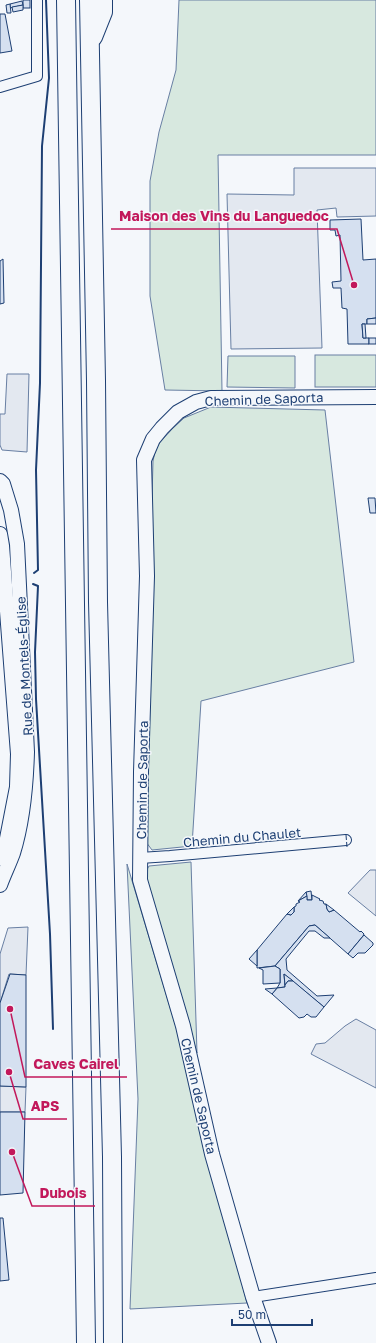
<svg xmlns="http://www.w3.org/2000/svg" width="376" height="1343" viewBox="0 0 376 1343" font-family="'Golos Text',sans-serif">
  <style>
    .green { fill: #d7e8df; stroke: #687fa3 }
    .parking { fill: #e3e8f0; stroke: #687fa3 }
    .building { fill: #d5e0f0; stroke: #1d3f73 }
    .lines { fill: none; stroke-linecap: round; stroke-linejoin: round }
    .street-casing { stroke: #1d3f73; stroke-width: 12 }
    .secondary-casing { stroke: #1d3f73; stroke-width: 16 }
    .highway-casing { stroke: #1d3f73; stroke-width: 20 }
    .street { stroke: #f4f7fb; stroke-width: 10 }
    .secondary { stroke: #f4f7fb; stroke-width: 14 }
    .highway { stroke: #f4f7fb; stroke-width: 18 }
    .fence { stroke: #1d3f73; stroke-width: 1; stroke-dasharray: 5 2; stroke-linecap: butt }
    .wall { stroke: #1d3f73; stroke-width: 2 }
    .labels { text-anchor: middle; stroke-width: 3; stroke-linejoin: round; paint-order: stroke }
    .street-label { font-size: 13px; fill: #1d3f73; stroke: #f4f7fb }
    .leader { fill: none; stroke: #c2185b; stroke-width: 1.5 }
    .callout-dot { fill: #c2185b; stroke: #f4f7fb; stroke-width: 1.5 }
    .callout-label { font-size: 14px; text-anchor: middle; font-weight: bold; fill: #c2185b; stroke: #f4f7fb; stroke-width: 3; stroke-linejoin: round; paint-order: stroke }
  </style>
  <rect width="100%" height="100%" fill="#f4f7fb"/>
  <g class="green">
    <path d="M179,0H376V155H218L222,391L165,390L150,296V181L159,132L176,70Z"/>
    <rect x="315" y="355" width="61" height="32"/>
    <path d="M228,356H295V388L227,387Z"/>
    <path d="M211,407L325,410L354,662L201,701L192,846L152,850L143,838L153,461L156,447L172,429L184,418Z"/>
    <path d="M191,862L197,1053L143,877L149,866Z"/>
    <path d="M127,864L176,1027L247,1303L130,1309L138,1099Z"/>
  </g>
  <g class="parking">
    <path d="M294,168H376V216L337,217L336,208L317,210L322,348L231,349L227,194L294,195Z"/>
    <path d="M7,374H29L27,452L2,450L0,445V414H5Z"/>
    <path d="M370,870H376V916L348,893Z"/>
    <path d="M28,927L26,975L9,974L0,1003V954L8,928Z"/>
    <path d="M356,1019L376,1030V1088L311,1054L316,1044L325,1043L345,1026Z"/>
    <path d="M0,1086L26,1087L25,1112H0Z"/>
  </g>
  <g class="building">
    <rect x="23" y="0" width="7" height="8"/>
    <path d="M22,1L23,5L10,8V4Z"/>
    <path d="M10,4L11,13H7L6,5Z"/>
    <path d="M23,5V10L13,12L12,7Z"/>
    <path d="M0,14H5L12,51L0,53Z"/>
    <path d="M361,219L363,260L376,259V318L367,319V324H362L363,338H369V344H348L347,309L342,308L341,288H333L332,282L341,281L340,235L336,236L335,230H330V220Z"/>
    <path d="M3,259L4,303L0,304V261Z"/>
    <path d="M376,318V324H367V319Z"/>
    <path d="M362,324H365L366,338H363Z"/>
    <rect x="369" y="338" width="7" height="6"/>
    <path d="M368,498H375L376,513H370Z"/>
    <path d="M311,891L312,900H307L306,892Z"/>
    <path d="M306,892L307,896L298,901Z"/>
    <path d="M312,895L320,899L319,900L323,901L324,904H326L327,909L329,912L334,910L360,932L361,931L364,934L363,936L348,954L315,925L309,926L275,966L257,968V950L287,914L291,915L294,912V907L296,906V904L300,902L298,901L307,896V900H312Z"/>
    <path d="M326,904L334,910L329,912L327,909Z"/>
    <path d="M294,907V912L291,915L287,914Z"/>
    <path d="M315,925L330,938H324L315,931H309L286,959L287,970L317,996L334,995L324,1007L284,974L285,987L277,988L280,983V969L275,966L309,926Z"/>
    <path d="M364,935L373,943V945L365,953H358L353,958L348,954Z"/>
    <path d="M257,950V966L249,959Z"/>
    <path d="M275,966L280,969V983L263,984V970L259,968Z"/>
    <path d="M10,974L26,975V1087L0,1086V1003Z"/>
    <path d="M284,974L292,980L293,981H288L285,985Z"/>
    <path d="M288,981H293L324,1007L316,1017H311L307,1014L304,1017L299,1018L272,994L277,988L285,987V985Z"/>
    <path d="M277,988L272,994L265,989Z"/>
    <path d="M0,1112H25L23,1193L0,1195Z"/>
    <path d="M0,1218H3L9,1280L0,1281Z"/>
  </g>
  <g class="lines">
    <g class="street-casing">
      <g id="street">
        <path d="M0,87L37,76V0"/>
        <path d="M140,858L170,856L346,840"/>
        <path d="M253,1297L376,1278"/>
      </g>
    </g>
    <g class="secondary-casing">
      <g id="secondary">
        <path d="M0,481L3,484L11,510L17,544L27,752C26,786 23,821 13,853C9,864 4,874 0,885"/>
        <path d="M0,534L2,546L18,754L17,787L3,859"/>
        <path d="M269,1343L253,1297L212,1154L183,1026L140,880L141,772L147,576L144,460L153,439L162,428L178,412L196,402L211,398L376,397"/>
      </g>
    </g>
    <g class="highway-casing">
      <g id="highway">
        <path d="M66,0L86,1343"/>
        <path d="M89,0L96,381L98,602L112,1157L113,1343"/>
        <path d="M93,37L103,12V0"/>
      </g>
    </g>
    <use href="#street" class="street"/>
    <use href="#secondary" class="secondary"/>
    <use href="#highway" class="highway"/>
    <path class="fence" d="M346,835L347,847"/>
    <g class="wall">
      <path d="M34,573L38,570L36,470L40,383L42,146L49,78L46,0"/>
      <path d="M33,584L38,586L35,652L36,699L50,934L53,1029"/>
    </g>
  </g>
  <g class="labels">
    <g class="street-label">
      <text transform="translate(264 399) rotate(-2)" y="5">Chemin de Saporta</text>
      <text transform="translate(24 666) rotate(-93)" y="5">Rue de Montels-Église</text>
      <text transform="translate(142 780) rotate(-89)" y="5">Chemin de Saporta</text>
      <text transform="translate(242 837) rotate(-5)" y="5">Chemin du Chaulet</text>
      <text transform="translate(199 1096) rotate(77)" y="5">Chemin de Saporta</text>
    </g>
  </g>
  <path class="leader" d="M354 285L337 229H111M10 1009L25 1077H127M9 1072L23 1119H67M12 1152L32 1206H95"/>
  <g class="callout-dot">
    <circle cx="354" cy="285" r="4"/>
    <circle cx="10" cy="1009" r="4"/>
    <circle cx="9" cy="1072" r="4"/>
    <circle cx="12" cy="1152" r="4"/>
  </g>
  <g class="callout-label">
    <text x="224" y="221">Maison des Vins du Languedoc</text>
    <text x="76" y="1069">Caves Cairel</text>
    <text x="45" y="1111">APS</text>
    <text x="63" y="1198">Dubois</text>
  </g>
  <path d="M232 1319v6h80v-6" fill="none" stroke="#1d3f73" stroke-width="2"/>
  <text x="238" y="1319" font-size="12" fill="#1d3f73" stroke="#f4f7fb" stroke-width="3" paint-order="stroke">50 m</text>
</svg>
